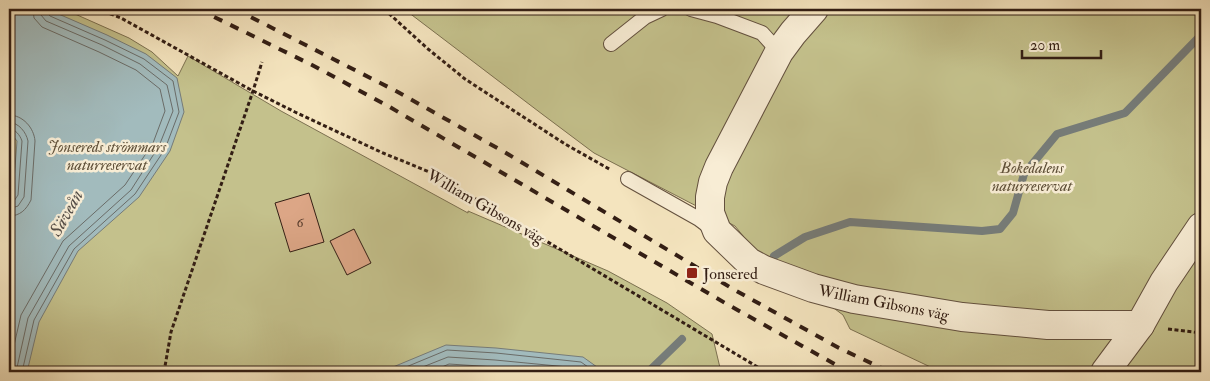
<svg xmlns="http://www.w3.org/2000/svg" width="1210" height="381" viewBox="0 0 1210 381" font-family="'IM FELL Double Pica',serif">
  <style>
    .green { fill: #c4c18c; stroke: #7c7050 }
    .water { fill: #a2bbbd; stroke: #767c79 }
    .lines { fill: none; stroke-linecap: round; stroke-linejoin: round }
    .shore { stroke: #6a6c68; stroke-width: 1 }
    .stream { stroke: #767c79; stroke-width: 8 }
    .building { fill: #dca686; stroke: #331e14 }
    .lane-casing { stroke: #63503e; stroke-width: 16 }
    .street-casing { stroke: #63503e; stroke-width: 30 }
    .path { stroke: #331e14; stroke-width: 3; stroke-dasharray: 4 2.5; stroke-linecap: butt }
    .lane { stroke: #f8edd5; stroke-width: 14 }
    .street { stroke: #f8edd5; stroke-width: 28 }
    .rail { stroke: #331e14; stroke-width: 4; stroke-dasharray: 9 9; stroke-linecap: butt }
    .poi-dot { fill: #8f2418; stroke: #f8edd5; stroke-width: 2 }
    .labels { text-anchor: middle; stroke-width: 5; stroke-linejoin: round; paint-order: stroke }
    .number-label { font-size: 14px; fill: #5d4030 }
    .park-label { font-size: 16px; font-style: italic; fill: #5e4f38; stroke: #f8edd5 }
    .street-label { font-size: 16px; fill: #331e14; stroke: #f8edd5 }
    .poi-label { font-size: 16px; fill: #331e14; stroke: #f8edd5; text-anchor: start }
    .water-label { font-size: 18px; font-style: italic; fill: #544d47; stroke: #f8edd5 }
  </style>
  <rect width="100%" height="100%" fill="#f4e4be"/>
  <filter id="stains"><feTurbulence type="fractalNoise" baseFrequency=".004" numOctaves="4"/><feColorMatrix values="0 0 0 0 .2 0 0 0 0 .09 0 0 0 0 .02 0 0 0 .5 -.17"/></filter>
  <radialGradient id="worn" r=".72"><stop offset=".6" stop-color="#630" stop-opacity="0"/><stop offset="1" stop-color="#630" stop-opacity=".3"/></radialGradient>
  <g class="green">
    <path d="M9,9H63L66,10L129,38L152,52L178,76L188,56L281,111L468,213V211L608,271L667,303L712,334L721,372H9Z"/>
    <path d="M404,9H1201V372H941L850,329L843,315L752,247L735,226L594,153L542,114Z"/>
  </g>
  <g class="water">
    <path d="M9,9H47L107,35L146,54L177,78L184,112L170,151L139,197L78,251L39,322L27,372H9V201L13,194L17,141L9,131Z"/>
    <path d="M446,345L496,348L583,357L604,372H381Z"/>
  </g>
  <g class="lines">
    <g class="shore">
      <path d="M9,115C23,115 34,128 35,141L31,200C26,210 20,216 9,216"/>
      <path d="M9,122C19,123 26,132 28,141L24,197L18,206L9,209"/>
      <path d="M9,128C15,129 20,135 22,141L18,195L14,201L9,202"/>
      <path d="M9,367L21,315L63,241L125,185L153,143L165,111L160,89L136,70L99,52L42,27L34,18L33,9"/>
      <path d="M16,372L28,318L69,246L131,190L159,146L173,111L167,85L140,64L102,45L46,21L41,15L40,9"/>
      <path d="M22,372L34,320L74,249L135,194L165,149L179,112L173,81L144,59L105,40L50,16L47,13L46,9"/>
      <path d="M394,372L447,350L496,353L581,362L595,372"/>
      <path d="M410,372L448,357L495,360L578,368L585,372"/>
      <path d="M430,372L449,364L495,367L546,372"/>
    </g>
    <g class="stream">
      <path d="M774,256L805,237L850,222L982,231L1000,229L1013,213L1024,174L1057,134L1125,113L1201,35"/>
      <path d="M648,372L682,339"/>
    </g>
  </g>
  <g class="building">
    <path d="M309,193L324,242L290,252L275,203Z"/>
    <path d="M354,229L371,263L347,275L330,241Z"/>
  </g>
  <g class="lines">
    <g class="lane-casing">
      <g id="lane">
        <path d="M691,9L717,16L762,33L779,52"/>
        <path d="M611,44L645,17L662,9"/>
        <path d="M628,179L699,219L711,228"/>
      </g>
    </g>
    <g class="street-casing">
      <g id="street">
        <path d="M814,9L793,33L779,52L719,167L713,182L710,197V213L717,231L749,262L764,270L813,288L854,299L962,317L1048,325H1140"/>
        <path d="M1105,372L1140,325L1164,282L1201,227"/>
      </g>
    </g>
    <g class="path">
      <path d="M98,9L121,18L253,91L295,112L383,153L432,173L766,372"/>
      <path d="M384,9L428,49L465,79L565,144L611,170"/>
      <path d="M289,13L291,9"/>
      <path d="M1168,329L1201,333"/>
      <path d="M164,372L171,332L253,91L262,62"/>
    </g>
    <use href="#lane" class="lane"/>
    <use href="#street" class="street"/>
    <g class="rail">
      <path d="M198,9L312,65L388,106L725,303L849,372"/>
      <path d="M235,9L396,91L506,153L733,289L839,348L890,372"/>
    </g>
  </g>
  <rect class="poi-dot" x="686" y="267" width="12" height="12" rx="2.5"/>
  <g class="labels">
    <g class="number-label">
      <text x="300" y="227">6</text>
    </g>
    <g class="park-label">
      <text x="107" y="152">Jonsereds strömmars<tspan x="107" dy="18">naturreservat</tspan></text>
      <text x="1032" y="173">Bokedalens<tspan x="1032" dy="18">naturreservat</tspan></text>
    </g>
    <g class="street-label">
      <text transform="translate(486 206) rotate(30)" y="6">William Gibsons väg</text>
      <text transform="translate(884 302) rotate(11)" y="6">William Gibsons väg</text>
    </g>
    <g class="poi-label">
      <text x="703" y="279">Jonsered</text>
    </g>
    <g class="water-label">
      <text transform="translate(66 213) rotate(-61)" y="6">Säveån</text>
    </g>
  </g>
  <rect width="1210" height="381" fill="none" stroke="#f4e4be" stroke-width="30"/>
  <rect x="10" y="10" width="1190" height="361" fill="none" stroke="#331e14" stroke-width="2.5"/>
  <rect x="15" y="15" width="1180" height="351" fill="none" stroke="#331e14"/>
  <path d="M1022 50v8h79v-8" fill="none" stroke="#331e14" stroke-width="2.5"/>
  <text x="1030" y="50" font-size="15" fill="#331e14" stroke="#f8edd5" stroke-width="4" paint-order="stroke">20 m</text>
  <rect width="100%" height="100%" filter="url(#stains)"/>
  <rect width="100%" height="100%" fill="url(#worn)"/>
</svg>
